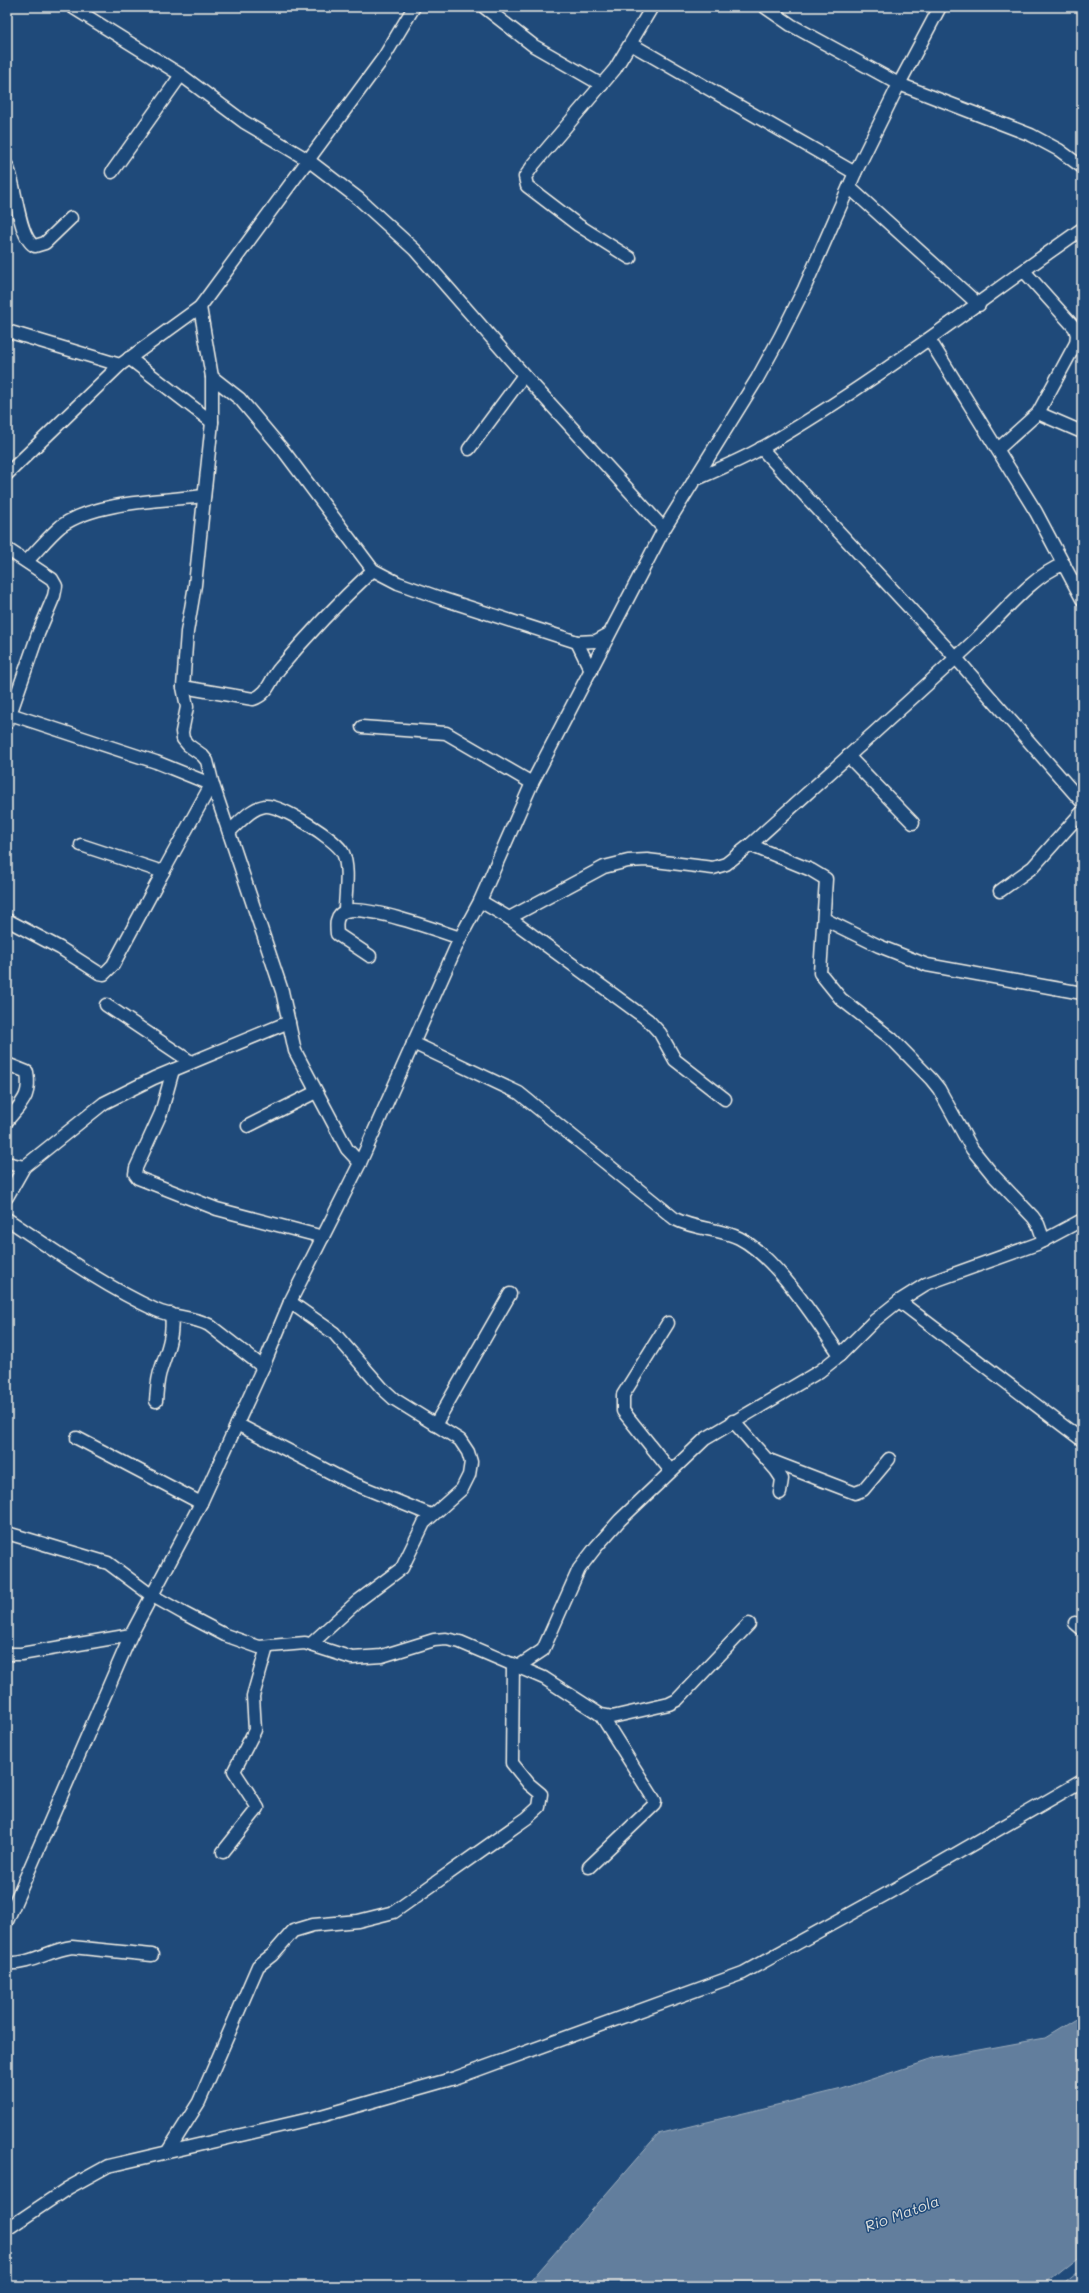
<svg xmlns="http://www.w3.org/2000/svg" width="1089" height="2293" viewBox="0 0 1089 2293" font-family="Mali,sans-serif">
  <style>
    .green { fill: #3a5f88; stroke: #97a8b8 }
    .water { fill: #627e9d; stroke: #9cacbb }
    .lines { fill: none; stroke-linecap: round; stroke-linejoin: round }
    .minor-casing { stroke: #f4f1e8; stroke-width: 15 }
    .minor { stroke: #1f4a7a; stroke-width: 12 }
    .labels { text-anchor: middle; stroke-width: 3; stroke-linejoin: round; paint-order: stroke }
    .water-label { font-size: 15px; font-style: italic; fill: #dee0dd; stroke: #1f4a7a }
  </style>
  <rect width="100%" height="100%" fill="#1f4a7a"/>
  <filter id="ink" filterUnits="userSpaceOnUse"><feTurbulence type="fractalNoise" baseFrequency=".025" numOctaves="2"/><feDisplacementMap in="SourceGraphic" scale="8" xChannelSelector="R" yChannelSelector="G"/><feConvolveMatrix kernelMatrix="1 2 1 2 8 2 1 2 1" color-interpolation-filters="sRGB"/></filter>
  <g filter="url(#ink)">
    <path class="green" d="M1082,2268V2286H1060Z"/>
    <path class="water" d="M1082,2015V2254L1042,2286H526L658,2134L842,2089L935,2058L1044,2038Z"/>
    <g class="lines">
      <g class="minor-casing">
        <g id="minor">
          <path d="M72,7L181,75L244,122L308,160L359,199L415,250L524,375L664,529"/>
          <path d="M484,7L534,46L602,85"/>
          <path d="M765,7L791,25L899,84L1031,135L1059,150L1082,167"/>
          <path d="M631,44L855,173"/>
          <path d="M7,166C16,183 18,239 35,246L45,243L71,218"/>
          <path d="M112,172L181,75"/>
          <path d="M849,187L979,305"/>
          <path d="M630,258L578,225L527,186L525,177L534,164L615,69L652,7"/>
          <path d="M1024,271L1075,328L1077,335L1076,343L1038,413"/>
          <path d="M200,307L212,377V422L195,585L187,632L183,687L187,707L182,732L183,739L188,745L202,755L207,761L213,785L282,991L295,1051L347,1149L360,1163"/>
          <path d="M7,331L120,365"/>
          <path d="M929,339L1036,512L1082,599"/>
          <path d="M129,358L212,422"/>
          <path d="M212,377L240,399L283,450L373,570L398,583L440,598L577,642L596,641L607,635"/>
          <path d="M761,448L956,658L1082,802"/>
          <path d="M469,449L524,375"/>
          <path d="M998,449L1038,413L1082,432"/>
          <path d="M7,474L120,365L200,307L384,57L414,7"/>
          <path d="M694,480C717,470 741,460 762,448C875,383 976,303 1082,229"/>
          <path d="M7,549L52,579L56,586L54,596L38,634L7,723"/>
          <path d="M27,561C38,550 49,536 61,526C96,501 161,501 204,496"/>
          <path d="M577,642L591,671"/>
          <path d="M183,687L253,699C269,694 270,679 280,668C309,633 340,601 373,570"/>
          <path d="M10,714L156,762L213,785"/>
          <path d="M362,727L446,733L532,783"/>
          <path d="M848,756L913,823"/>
          <path d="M230,831C240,822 251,808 265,806C280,804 336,839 343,853C350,869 345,894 345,911"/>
          <path d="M81,845L163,872L211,785"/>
          <path d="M750,845L811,870L826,879L820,973L841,999L892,1039L931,1079L939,1089L972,1149L993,1175L1033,1217L1038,1224L1044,1241"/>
          <path d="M1000,891L1033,867L1082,812"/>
          <path d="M480,901L509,918L604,867L628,861L647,860L713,868L726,864L750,845C824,778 899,711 972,643C998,619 1032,575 1064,564"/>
          <path d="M509,918L648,1020L660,1033L675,1060L725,1099"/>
          <path d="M824,919L879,946L927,965L1082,993"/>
          <path d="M7,920L60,948L99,973L104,974L113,965L163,872"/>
          <path d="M370,956L337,934C336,925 335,914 346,911C367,905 437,930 460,938"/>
          <path d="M106,1005L191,1062"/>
          <path d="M413,1043L519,1093L675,1219C696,1230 719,1228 739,1238C775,1256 817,1321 840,1355"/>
          <path d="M7,1064L27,1072C31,1097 22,1102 7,1121"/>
          <path d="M173,1070L161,1113L136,1168L135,1174L138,1178L217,1209L323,1237"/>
          <path d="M248,1126L316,1092"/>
          <path d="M7,1163L24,1167"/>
          <path d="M7,1197L24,1167L104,1103L154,1078L289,1022"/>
          <path d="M7,1219C55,1251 104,1286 156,1310C173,1318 192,1316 209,1325L263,1367"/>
          <path d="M899,1301L1082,1440"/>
          <path d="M290,1302L334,1333L382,1388L394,1399L460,1440L468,1452L471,1462L469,1475L462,1489L424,1523L402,1568L358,1601L311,1644"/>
          <path d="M668,1323L623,1395V1411L670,1470"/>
          <path d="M156,1401C157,1391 157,1379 161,1369C167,1351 174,1334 171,1314"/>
          <path d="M733,1421L776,1470L782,1479L780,1493"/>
          <path d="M237,1424L345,1480L431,1515"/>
          <path d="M435,1425L510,1294"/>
          <path d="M77,1438L201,1503"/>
          <path d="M769,1460L855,1493L863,1490L889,1459"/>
          <path d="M7,1533L108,1563L151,1595L183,1613L225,1635L259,1647L305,1643L352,1658L382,1656L434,1640L446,1639L460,1642L544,1678L601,1715L612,1717L669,1704L677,1700L749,1624"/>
          <path d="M1075,1623L1082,1629"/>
          <path d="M7,1654H21L131,1635"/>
          <path d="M519,1666L543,1650L579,1569L596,1547L620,1520L705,1439L820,1371L840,1355L874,1321L899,1301L926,1284L1037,1244L1082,1220"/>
          <path d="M223,1852L258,1808L234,1771L255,1730L253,1696L267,1647"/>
          <path d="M589,1867L654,1805L655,1801L601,1715"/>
          <path d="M7,1921L131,1635L201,1503L263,1367L290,1302L360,1163L460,938L480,901L532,783L664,529L757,379L780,337L804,289L855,173L899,84L940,7"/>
          <path d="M7,1963C30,1965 49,1950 72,1947L152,1955"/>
          <path d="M168,2151L199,2102L258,1966L272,1955L293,1931L313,1925L358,1921L394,1912L527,1818L539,1807L541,1794L529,1784L512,1763L513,1664"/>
          <path d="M7,2229L68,2188L108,2166L314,2118L455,2078L743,1973L890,1892L1082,1781"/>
        </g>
      </g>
      <use href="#minor" class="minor"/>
    </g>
  </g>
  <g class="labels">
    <g class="water-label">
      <text transform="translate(902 2214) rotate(-20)" y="5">Rio Matola</text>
    </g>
  </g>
  <rect width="1089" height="2293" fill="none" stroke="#1f4a7a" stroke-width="24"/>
  <rect x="12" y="12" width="1065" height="2269" fill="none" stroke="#f4f1e8" stroke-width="1.5" filter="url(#ink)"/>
</svg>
